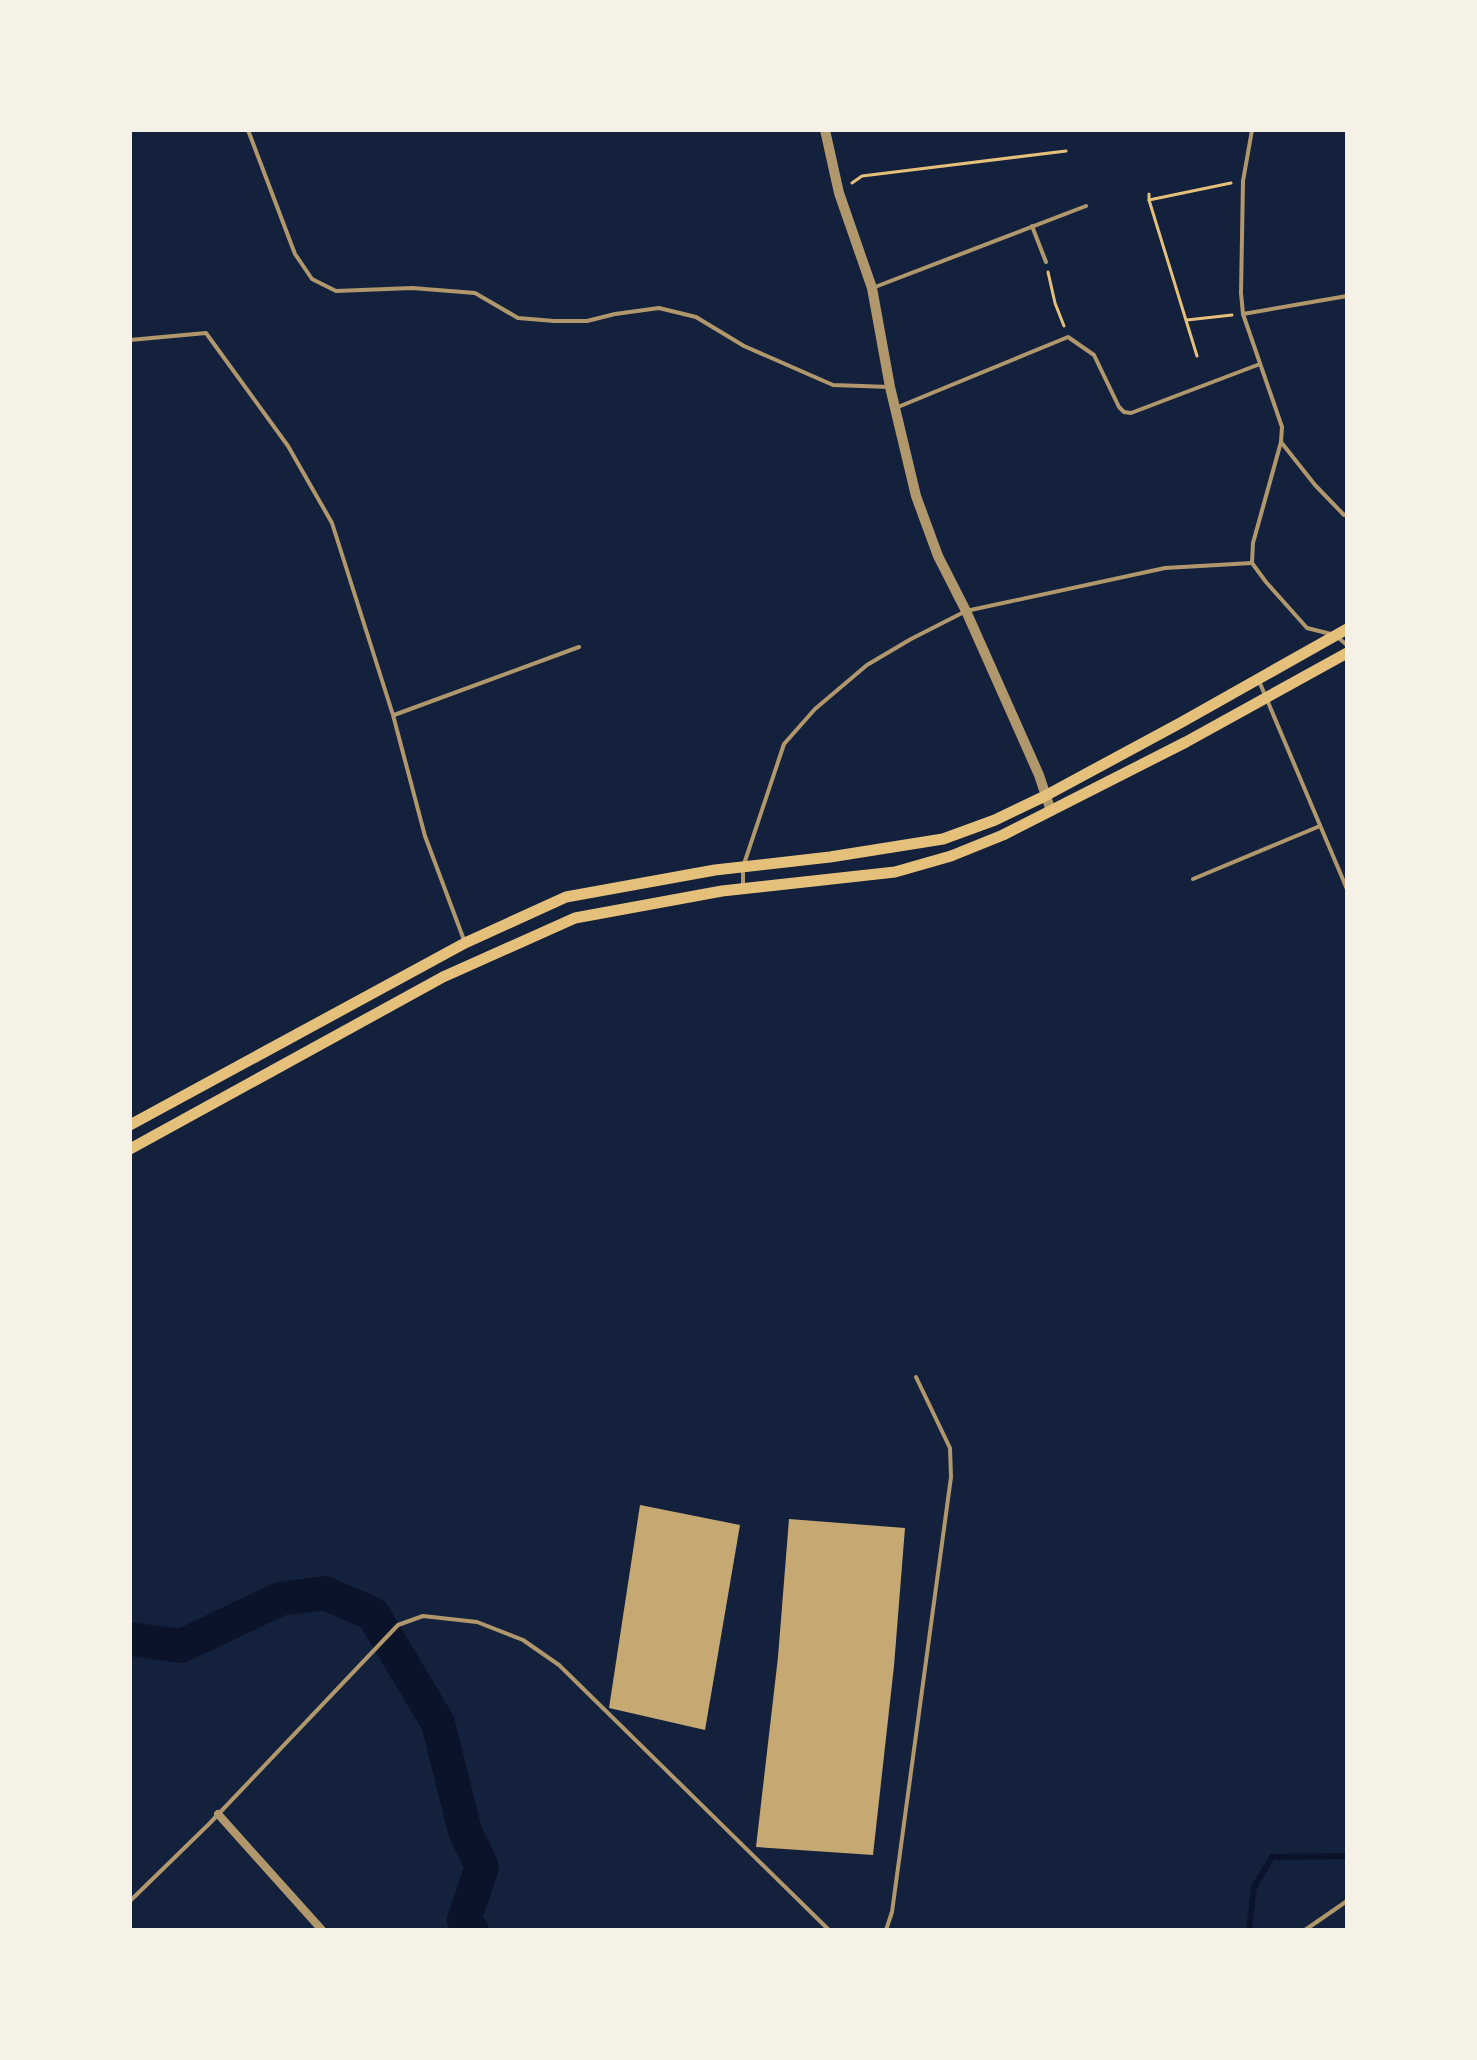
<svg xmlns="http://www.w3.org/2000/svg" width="1477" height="2060" viewBox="0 0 1477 2060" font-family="Karla,sans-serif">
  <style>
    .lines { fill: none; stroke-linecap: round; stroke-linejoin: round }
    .stream { stroke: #0b132b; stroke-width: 6 }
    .river { stroke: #0b132b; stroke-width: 34 }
    .building { fill: #c6a872 }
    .path { stroke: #e5c07b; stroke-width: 3 }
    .service { stroke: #b1986c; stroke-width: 4 }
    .minor { stroke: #b1986c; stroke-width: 8 }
    .tertiary { stroke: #b1986c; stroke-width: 10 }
    .secondary { stroke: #e5c07b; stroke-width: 11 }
  </style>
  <rect width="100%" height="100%" fill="#14213d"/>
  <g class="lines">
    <path class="stream" d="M1249,1930L1254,1887L1272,1857L1347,1856"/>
    <path class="river" d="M130,1639L181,1646L280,1599L325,1593L373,1614L438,1723L465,1831L482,1867L464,1920L472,1930"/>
  </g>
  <g class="building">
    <path d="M640,1505L740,1525L705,1730L609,1708Z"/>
    <path d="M789,1519L905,1528L894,1666L873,1855L756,1847L778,1657Z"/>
  </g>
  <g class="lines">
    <g class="path">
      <path d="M852,183L862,176L1066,151"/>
      <path d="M1149,194V200L1197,356"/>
      <path d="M1149,200L1231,183"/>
      <path d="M1048,272L1055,303L1064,326"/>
      <path d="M1187,320L1232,315"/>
    </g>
    <g class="service">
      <path d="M248,130L295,254L312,279L336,291L412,288L475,293L518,318L554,321H587L615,314L659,308L696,317L744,346L833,385L890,387"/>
      <path d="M1252,130L1243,181L1241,293L1243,314L1282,427L1281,442L1253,543L1252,563L1266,582L1307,628L1335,635L1347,645"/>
      <path d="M1032,226L1046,262"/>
      <path d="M875,287L1086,206"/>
      <path d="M1243,314L1347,296"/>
      <path d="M130,340L206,333L288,446L332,523L393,715L425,836L464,940"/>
      <path d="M898,407L1068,337L1094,355L1119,407L1124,412L1131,413L1260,364"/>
      <path d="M1281,442L1315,485L1344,515"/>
      <path d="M1259,681L1347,889"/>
      <path d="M394,715L579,647"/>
      <path d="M1193,879L1320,826"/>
      <path d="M743,886V867L784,744L815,709L867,665L911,639L966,611L1165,568L1252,563"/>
      <path d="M130,1901L209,1824L398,1625L423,1616L477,1622L523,1640L559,1665L829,1930"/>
      <path d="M886,1930L892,1912L951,1477L950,1448L916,1377"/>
      <path d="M1305,1930L1347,1901"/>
    </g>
    <path class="minor" d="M218,1814L322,1930"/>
    <path class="tertiary" d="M825,130L839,193L872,288L890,387L916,496L938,556L966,611L1039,775L1051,811"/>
    <g class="secondary">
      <path d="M130,1125L465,943L566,897L715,870L830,857L943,839L995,820L1045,796L1182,722L1347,629"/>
      <path d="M130,1149L443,977L575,918L722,891L895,872L951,856L1003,835L1186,742L1347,653"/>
    </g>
  </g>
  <rect width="1477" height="2060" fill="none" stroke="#f6f1e7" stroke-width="264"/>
</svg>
